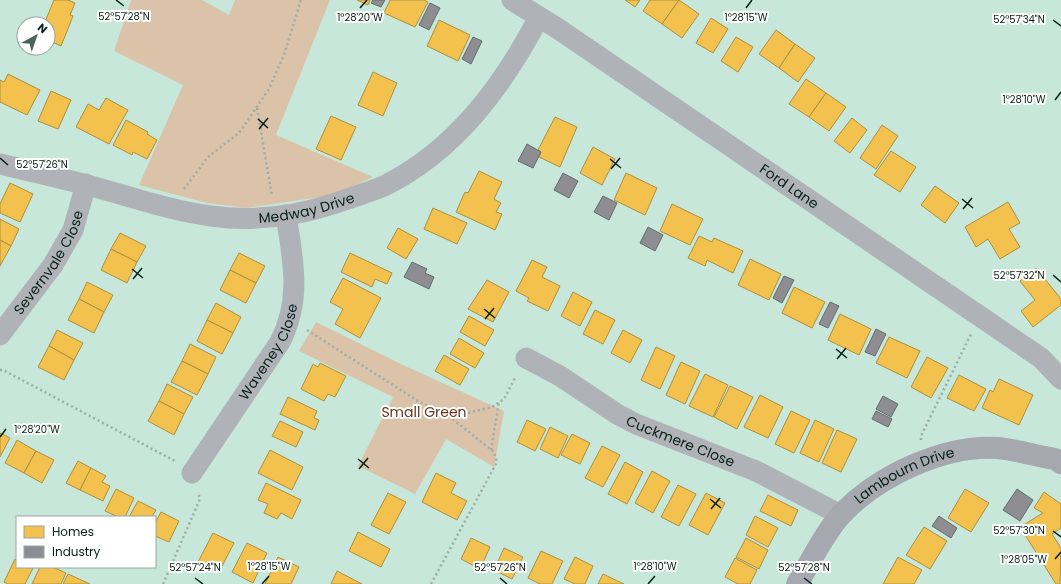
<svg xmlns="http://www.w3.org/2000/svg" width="1061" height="584" viewBox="0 0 1061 584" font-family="Poppins,sans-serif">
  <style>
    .green { fill: #dbc3aa }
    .homes { fill: #f2c14e; stroke: #ac903e }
    .industry { fill: #8d8d92; stroke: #656c6d }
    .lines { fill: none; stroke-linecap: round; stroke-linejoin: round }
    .path { stroke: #9daba9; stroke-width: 2.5; stroke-dasharray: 2 3; stroke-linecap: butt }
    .street { stroke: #afb3b8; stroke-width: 21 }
    .secondary { stroke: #a5a9af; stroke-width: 22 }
    .ticks { fill: none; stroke: #071f17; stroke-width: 1.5 }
    .labels { text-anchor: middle; stroke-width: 4; stroke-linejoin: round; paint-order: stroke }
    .street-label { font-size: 14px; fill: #071f17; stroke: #fff }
    .park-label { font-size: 14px; fill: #68351a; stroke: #fff }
    .ticks-label { font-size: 10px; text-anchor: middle; fill: #071f17; stroke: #fff; stroke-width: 4; stroke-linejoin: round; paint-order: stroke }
  </style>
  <rect width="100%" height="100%" fill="#c6e7d9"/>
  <g class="green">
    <path d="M131,0H202L229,15L235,0H330L276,135L373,177L335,195L246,208L207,203L139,185L183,85L114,51Z"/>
    <path d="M316,322L403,365L504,411L494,467L446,439L415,494L358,466L393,397L299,351Z"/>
  </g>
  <g class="homes">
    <path d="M54,0H68L75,3L70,15L73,16L61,46L48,40V24H44Z"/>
    <path d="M357,0H370L368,5Z"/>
    <path d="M390,0H424L428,2L415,27L384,13Z"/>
    <path d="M625,0H640L635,7Z"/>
    <path d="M650,0H679L662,24L643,11Z"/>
    <path d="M679,0L699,14L682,38L662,24Z"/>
    <path d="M711,18L728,29L713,53L696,43Z"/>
    <path d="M439,20L470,35L458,61L427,46Z"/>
    <path d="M776,30L795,44L779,68L759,54Z"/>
    <path d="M736,37L753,47L738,72L721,61Z"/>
    <path d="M795,44L815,58L798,82L779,68Z"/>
    <path d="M373,72L397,83L383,116L358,105Z"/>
    <path d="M8,74L40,90L27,115L0,102V80L4,82Z"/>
    <path d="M806,79L826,93L809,117L789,104Z"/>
    <path d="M51,91L71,100L58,129L38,121Z"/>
    <path d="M826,93L846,107L829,131L809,117Z"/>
    <path d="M106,98L128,110L109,144L76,127L88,104L99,110Z"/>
    <path d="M331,116L356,127L341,160L316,149Z"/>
    <path d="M555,117L577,127L560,167L539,157L541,152L538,150Z"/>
    <path d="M852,118L867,130L850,153L834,141Z"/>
    <path d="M126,120L148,132L147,134L157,140L147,159L133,152L132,155L113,145Z"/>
    <path d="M882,125L898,136L876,169L860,158Z"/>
    <path d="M593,147L615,159L602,185L580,173Z"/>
    <path d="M891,151L916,167L900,192L874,175Z"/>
    <path d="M479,171L502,182L494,199L501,203L496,212L502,214L495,230L456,212L465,192L468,193Z"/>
    <path d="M626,173L657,188L645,215L614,200Z"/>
    <path d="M10,183L33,194L20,222L0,213V204Z"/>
    <path d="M935,186L959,203L945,223L921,205Z"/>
    <path d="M1008,202L1020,223L1009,229L1020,247L1000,259L988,239L976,247L965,227Z"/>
    <path d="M672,204L703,219L690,245L660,231Z"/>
    <path d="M433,208L467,223L457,244L424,229Z"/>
    <path d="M0,219L19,229L11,246L0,240Z"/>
    <path d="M398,228L418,239L406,259L387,248Z"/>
    <path d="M120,233L146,246L137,262L111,249Z"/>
    <path d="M699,236L712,242L714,238L743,251L733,273L707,260L705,266L688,258Z"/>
    <path d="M0,240L11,246L0,266Z"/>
    <path d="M111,249L137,262L127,283L101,270Z"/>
    <path d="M239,253L265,266L256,283L230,270Z"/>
    <path d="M350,253L392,273L387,284L375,279L372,287L341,272Z"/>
    <path d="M750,259L781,274L769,300L738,285Z"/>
    <path d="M532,260L547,267L542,277L560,286L548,311L527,301L529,298L516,291Z"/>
    <path d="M1036,268L1061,299V305L1033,327L1021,311L1035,300L1020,281Z"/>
    <path d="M230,270L256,283L246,303L220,290Z"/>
    <path d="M343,278L381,298L360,338L335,324L343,309L330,302Z"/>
    <path d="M487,280L509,292L493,322L468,309Z"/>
    <path d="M87,282L113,295L104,312L79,299Z"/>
    <path d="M794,287L825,302L812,328L782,313Z"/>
    <path d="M573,292L592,302L580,326L561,316Z"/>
    <path d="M79,299L104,312L94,333L68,320Z"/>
    <path d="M216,303L241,317L233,333L207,320Z"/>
    <path d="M595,310L615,320L603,344L583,334Z"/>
    <path d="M840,314L871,329L859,355L828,340Z"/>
    <path d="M469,316L494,330L485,346L460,332Z"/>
    <path d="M207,320L233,333L222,354L197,341Z"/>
    <path d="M57,330L83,343L74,360L49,346Z"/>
    <path d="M623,330L642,340L630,363L611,353Z"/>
    <path d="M889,337L920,351L907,378L876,363Z"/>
    <path d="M459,338L484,353L475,368L450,354Z"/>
    <path d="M190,344L216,357L208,374L182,361Z"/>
    <path d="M49,346L74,360L64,380L38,367Z"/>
    <path d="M656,347L675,356L660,389L641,380Z"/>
    <path d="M444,355L469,369L460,385L435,371Z"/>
    <path d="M927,357L948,368L931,398L911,387Z"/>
    <path d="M182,361L208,374L197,395L171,382Z"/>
    <path d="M681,362L700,371L685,404L666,395Z"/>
    <path d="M320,363L346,376L335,397L328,394L324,401L301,389L313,364L318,367Z"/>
    <path d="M705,374L728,385L713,417L689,406Z"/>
    <path d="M959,375L986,389L974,411L947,398Z"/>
    <path d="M999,379L1033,395L1019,425L982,408L990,390L993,392Z"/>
    <path d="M167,384L193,397L184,414L159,401Z"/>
    <path d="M730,386L753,397L737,429L714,417Z"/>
    <path d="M760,395L783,407L768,438L744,427Z"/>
    <path d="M288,397L317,411L314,418L319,420L315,430L280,414Z"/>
    <path d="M159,401L184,414L174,435L148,421Z"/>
    <path d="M791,411L810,420L794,453L775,444Z"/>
    <path d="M527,420L546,429L535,451L517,442Z"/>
    <path d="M815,420L834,429L819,462L800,453Z"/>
    <path d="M280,421L303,432L296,447L272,436Z"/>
    <path d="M550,427L568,436L558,458L540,449Z"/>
    <path d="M837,430L857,439L841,472L822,463Z"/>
    <path d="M0,433L10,438L0,457Z"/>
    <path d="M572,434L590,443L580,464L561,455Z"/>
    <path d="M17,440L36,451L24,473L5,463Z"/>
    <path d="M602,446L620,455L603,487L585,478Z"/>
    <path d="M270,450L303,467L292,490L258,473Z"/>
    <path d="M36,451L54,460L42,483L24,473Z"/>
    <path d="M78,461L91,468L80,490L66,483Z"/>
    <path d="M625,462L643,472L627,504L608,494Z"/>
    <path d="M91,468L106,476L102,482L110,486L103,501L80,490Z"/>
    <path d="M652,471L670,481L653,513L635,503Z"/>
    <path d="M436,473L456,483L451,493L467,501L457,520L422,502Z"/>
    <path d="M266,483L301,500L292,519L281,513L277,519L264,513L268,504L258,500Z"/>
    <path d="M678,485L696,494L679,526L661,517Z"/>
    <path d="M116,489L134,498L125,517H118L105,511Z"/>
    <path d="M965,489L989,503L971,532L948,518Z"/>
    <path d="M1044,492L1061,504V528L1052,534L1061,548L1060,584H1056L1020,527L1043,513L1034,508Z"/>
    <path d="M388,493L406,502L389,534L371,525Z"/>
    <path d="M706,493L725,503L708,535L689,525Z"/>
    <path d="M768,495L798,510L791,526L760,511Z"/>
    <path d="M138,501L156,510L152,517H129Z"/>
    <path d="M161,512L179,521L169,542L155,536V523Z"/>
    <path d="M755,516L778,528L768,547L746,535Z"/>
    <path d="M924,527L947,541L930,569L906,555Z"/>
    <path d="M358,532L390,549L381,567L349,551Z"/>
    <path d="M213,533L234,543L219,572L198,562Z"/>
    <path d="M471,538L490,547L480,569L461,559Z"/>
    <path d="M746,538L768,550L759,569L736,557Z"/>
    <path d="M247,543L267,553L253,583L232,572Z"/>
    <path d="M504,548L523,557L512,579L494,570Z"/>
    <path d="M541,551L563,561L552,584H540L528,578Z"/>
    <path d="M278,557L299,567L291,584H265Z"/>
    <path d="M575,557L593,566L585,584H575L564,579Z"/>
    <path d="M898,557L922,570L914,584H883Z"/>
    <path d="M735,558L757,570L750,584H738L725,577Z"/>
    <path d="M15,559L17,560V567L33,568L25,584H8L4,582Z"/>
    <path d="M40,567H53L66,573L61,584H32Z"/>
    <path d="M337,571L362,584H331Z"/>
    <path d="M68,574L90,584H63Z"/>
    <path d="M603,574L624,584H598Z"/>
  </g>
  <g class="industry">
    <path d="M373,0H385L381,7L371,3Z"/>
    <path d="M430,3L440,8L429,30L419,25Z"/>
    <path d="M473,37L482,41L471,64L462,59Z"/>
    <path d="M527,144L541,152L533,168L518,161Z"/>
    <path d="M563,173L578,181L569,198L554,190Z"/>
    <path d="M603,196L617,203L609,220L594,212Z"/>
    <path d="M648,227L663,235L655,251L640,243Z"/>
    <path d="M412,262L427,269L425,273L434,277L429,289L404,277Z"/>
    <path d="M784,276L794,280L782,303L773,298Z"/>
    <path d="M830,302L839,306L828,328L819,324Z"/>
    <path d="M876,329L886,334L875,356L865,352Z"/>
    <path d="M883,396L898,404L891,417L876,409Z"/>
    <path d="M876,411L892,419L888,427L872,419Z"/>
    <path d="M1017,489L1033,500L1020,521L1003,510Z"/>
    <path d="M939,516L957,528L951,538L932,526Z"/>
  </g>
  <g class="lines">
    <g class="path">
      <path d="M257,108L272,196"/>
      <path d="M184,189L208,157L239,133L269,89L284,55L301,0"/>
      <path d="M307,330L421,403L445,413L460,415L492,407L504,399L516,376"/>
      <path d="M0,370H3L175,461"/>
      <path d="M921,440V436L971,334"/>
      <path d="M491,450L499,402"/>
      <path d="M163,584L200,499L198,492"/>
      <path d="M431,584L497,462L494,452L445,413"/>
    </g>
    <g class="street">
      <path id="s1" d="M512,0L557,28L1041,358L1061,379"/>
      <path id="s2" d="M0,164C33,172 66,179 98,188C135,198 173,211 211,216C251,222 295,216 333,204C350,198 367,193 384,186C455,151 503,86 539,17"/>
      <path id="s3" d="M0,335L53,265L73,230L86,184"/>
      <path id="s4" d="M526,358L560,376L617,414L636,424L756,471L841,515"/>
      <path id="s5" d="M192,473L280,342C302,299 293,260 286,215"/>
    </g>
    <path class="secondary" id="s6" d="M797,584C810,563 825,532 841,515C877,476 945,444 998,448C1017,450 1036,456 1055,459L1061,463"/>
  </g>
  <path class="ticks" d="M116,0L124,6M360,8L367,0M746,8L752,0M1053,20L1061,26M1055,100L1061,92M258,119L268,128M259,129L268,118M0,158L8,165M610,159L621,168M611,169L620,158M962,199L973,208M963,209L972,198M132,269L143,278M1053,275L1061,282M133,279L142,268M484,309L495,318M485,319L494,308M836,349L847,358M837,359L846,348M0,437L6,429M358,459L369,468M359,469L368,458M710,499L721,508M711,509L720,498M1053,531L1061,537M1055,559L1061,552M195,578L203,584M500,578L507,584M804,578L812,584M262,584L269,576M648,584L655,576"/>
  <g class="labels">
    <g class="street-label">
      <text dy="5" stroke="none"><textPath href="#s1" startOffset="334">Ford Lane</textPath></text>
      <text dy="5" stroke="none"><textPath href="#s2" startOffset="314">Medway Drive</textPath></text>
      <text dy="5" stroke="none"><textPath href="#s3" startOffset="88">Severnvale Close</textPath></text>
      <text dy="5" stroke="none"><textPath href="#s5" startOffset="144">Waveney Close</textPath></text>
      <text dy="5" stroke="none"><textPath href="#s4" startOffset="176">Cuckmere Close</textPath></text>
      <text dy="5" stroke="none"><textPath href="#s6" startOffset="158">Lambourn Drive</textPath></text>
    </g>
    <g class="park-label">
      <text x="424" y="417">Small Green</text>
    </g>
  </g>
  <g class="ticks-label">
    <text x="124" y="20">52°57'28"N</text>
    <text x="360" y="21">1°28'20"W</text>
    <text x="746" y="21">1°28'15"W</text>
    <text x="1019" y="23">52°57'34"N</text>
    <text x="1024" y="103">1°28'10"W</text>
    <text x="42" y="168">52°57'26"N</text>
    <text x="1019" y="279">52°57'32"N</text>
    <text x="37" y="433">1°28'20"W</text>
    <text x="1019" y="534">52°57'30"N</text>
    <text x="1024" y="563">1°28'05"W</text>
    <text x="269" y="570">1°28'15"W</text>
    <text x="655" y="570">1°28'10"W</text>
    <text x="195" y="571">52°57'24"N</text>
    <text x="500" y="571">52°57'26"N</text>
    <text x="804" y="571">52°57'28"N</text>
  </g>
  <rect x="16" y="516" width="140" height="52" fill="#ffffff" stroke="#9ca5a2"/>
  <rect x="24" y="526" width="20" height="12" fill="#f2c14e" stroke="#9ca5a2"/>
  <text x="52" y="536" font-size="12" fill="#071f17">Homes</text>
  <rect x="24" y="546" width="20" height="12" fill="#8d8d92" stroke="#9ca5a2"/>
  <text x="52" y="556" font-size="12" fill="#071f17">Industry</text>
  <g transform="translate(36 36) rotate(40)"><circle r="19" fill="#ffffff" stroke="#9ca5a2"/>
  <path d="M0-3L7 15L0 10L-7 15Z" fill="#4a655b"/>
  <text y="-6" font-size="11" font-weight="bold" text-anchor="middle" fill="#071f17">N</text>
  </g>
</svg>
